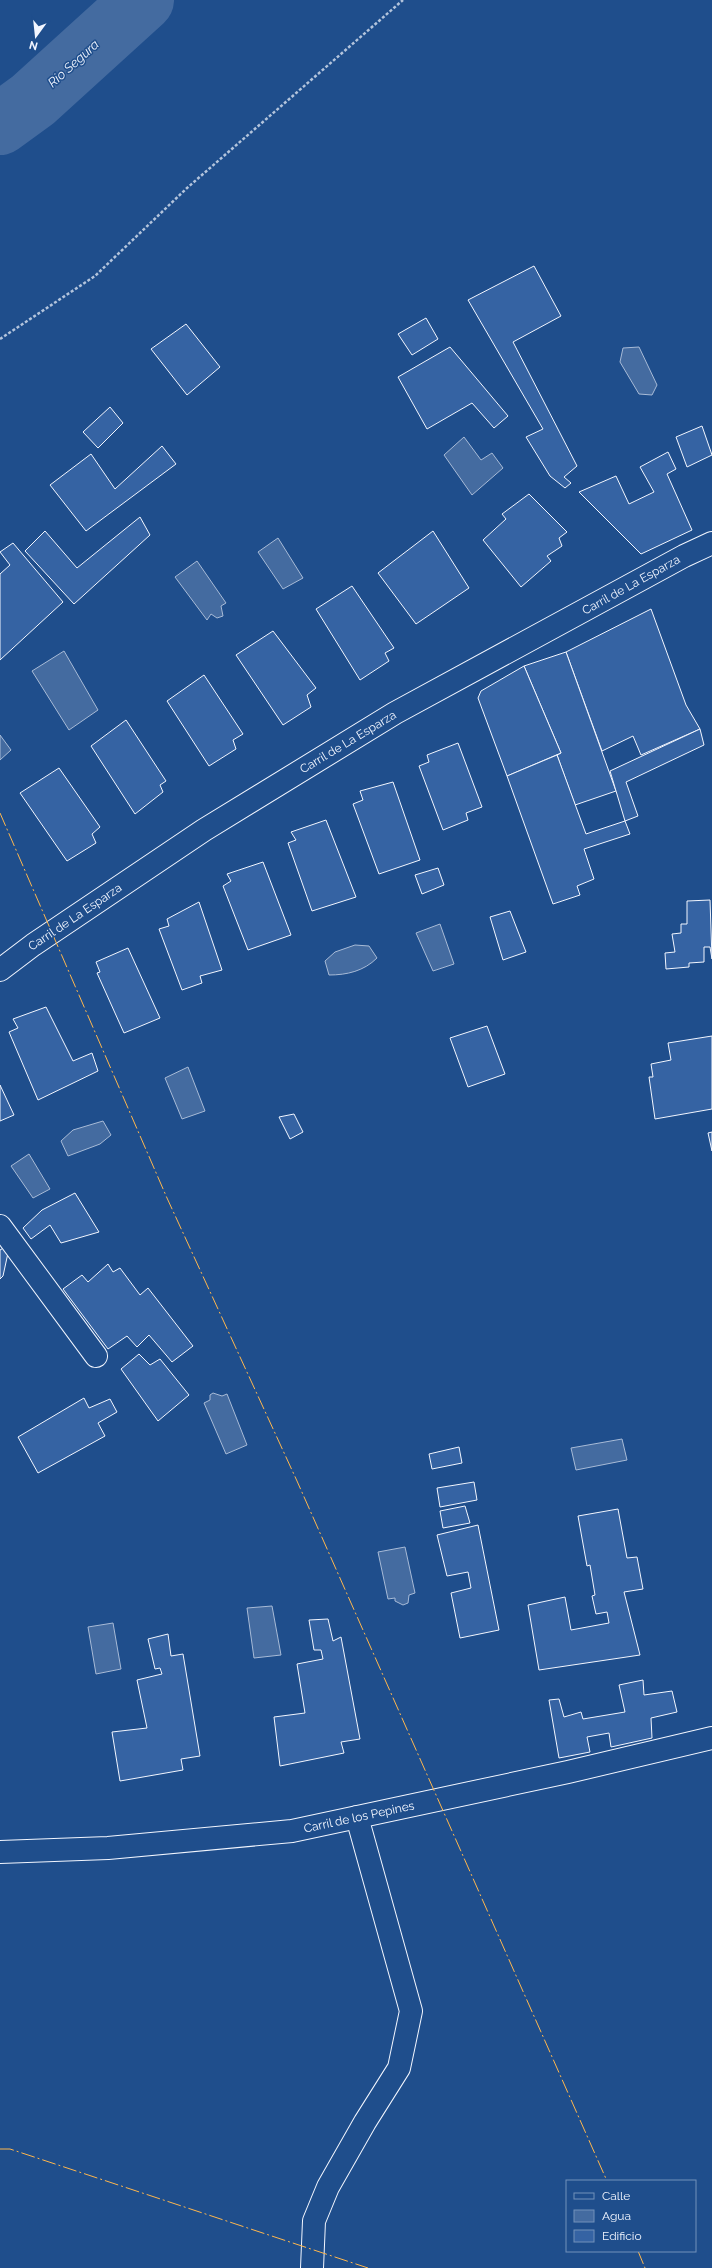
<svg xmlns="http://www.w3.org/2000/svg" width="712" height="2268" viewBox="0 0 712 2268" font-family="Raleway,sans-serif">
  <style>
    .water { fill: #446ba0; stroke: #a8bbd7 }
    .lines { fill: none; stroke-linecap: round; stroke-linejoin: round }
    .river { stroke: #446ba0; stroke-width: 62 }
    .building { fill: #3563a3; stroke: #f2f6ff }
    .minor-casing { stroke: #f2f6ff; stroke-width: 24 }
    .path { stroke: #b3c4dc; stroke-width: 2.5; stroke-dasharray: 3 2; stroke-linecap: butt }
    .minor { stroke: #1f4e8c; stroke-width: 22 }
    .power { stroke: #ffb74d; stroke-width: 1; stroke-dasharray: 14 3 2 3; stroke-linecap: butt }
    .labels { text-anchor: middle; stroke-width: 3; stroke-linejoin: round; paint-order: stroke }
    .street-label { font-size: 12px; fill: #f2f6ff; stroke: #1f4e8c }
    .water-label { font-size: 13px; font-style: italic; fill: #f2f6ff; stroke: #1f4e8c }
  </style>
  <rect width="100%" height="100%" fill="#1f4e8c"/>
  <g class="water">
    <path d="M639,347L657,385L652,395L639,394L620,362L623,348Z"/>
    <path d="M464,437L481,460L492,453L503,468L472,495L444,455Z"/>
    <path d="M278,538L303,578L283,589L258,552Z"/>
    <path d="M197,561L226,603L221,606L223,616L217,618L211,614L207,620L175,577Z"/>
    <path d="M64,651L98,710L69,730L32,671Z"/>
    <path d="M0,735L11,750L0,760Z"/>
    <path d="M440,924L454,964L433,971L416,933Z"/>
    <path d="M355,945L369,946L377,958C364,971 347,975 329,975L325,961L335,952Z"/>
    <path d="M188,1067L205,1111L182,1119L165,1078Z"/>
    <path d="M103,1121L111,1135L100,1144L68,1156L61,1141L73,1130Z"/>
    <path d="M29,1154L50,1189L33,1198L11,1166Z"/>
    <path d="M213,1393L222,1396L227,1394L247,1445L226,1454L204,1403L210,1400V1395Z"/>
    <path d="M622,1439L627,1460L576,1470L571,1448Z"/>
    <path d="M405,1547L415,1593L409,1595L408,1603L403,1605L395,1601V1598L388,1599L378,1552Z"/>
    <path d="M272,1606L281,1655L254,1658L247,1608Z"/>
    <path d="M113,1623L121,1669L96,1674L88,1627Z"/>
  </g>
  <g class="lines">
    <path class="river" d="M0,124L33,100L143,0"/>
  </g>
  <g class="building">
    <path d="M534,266L561,316L513,342L577,466L564,477L571,483L565,488L550,476L526,437L543,429L468,300Z"/>
    <path d="M426,318L438,339L412,355L398,334Z"/>
    <path d="M186,324L220,367L187,395L151,349Z"/>
    <path d="M450,347L508,416L494,428L472,403L427,429L398,377Z"/>
    <path d="M110,407L123,423L98,448L83,432Z"/>
    <path d="M702,426L712,455L687,467L676,437Z"/>
    <path d="M162,446L176,464L86,531L50,485L91,454L115,489Z"/>
    <path d="M668,452L676,469L667,474L692,530L641,554L579,492L616,476L629,504L654,492L640,467Z"/>
    <path d="M529,494L567,532L559,538L562,546L547,556L551,561L521,587L483,540L506,519L502,514Z"/>
    <path d="M140,517L150,535L74,604L25,551L45,531L77,568Z"/>
    <path d="M433,531L469,588L416,624L378,573Z"/>
    <path d="M13,543L63,602L0,660V574L10,565L0,552Z"/>
    <path d="M352,586L394,648L385,653L389,661L360,680L316,609Z"/>
    <path d="M651,609L686,705L700,729L641,755L633,736L602,751L566,652Z"/>
    <path d="M273,631L316,688L307,695L311,707L283,725L236,655Z"/>
    <path d="M566,652L616,791L575,805L557,755L561,753L524,666Z"/>
    <path d="M524,666L561,753L507,776L478,698L481,691Z"/>
    <path d="M204,675L243,734L233,740L236,749L209,766L167,701Z"/>
    <path d="M126,720L166,781L160,785L163,792L135,814L91,746Z"/>
    <path d="M700,729L704,745L626,782L638,816L625,821L610,771Z"/>
    <path d="M458,743L482,807L466,813L468,820L443,830L419,766L429,762L427,755Z"/>
    <path d="M557,755L586,834L625,821L630,834L584,849L594,879L577,886L580,895L553,904L507,776Z"/>
    <path d="M59,768L100,827L92,834L96,843L67,861L20,793Z"/>
    <path d="M393,782L420,860L379,874L353,804L363,800L360,791Z"/>
    <path d="M326,820L356,897L312,911L288,843L296,840L291,832Z"/>
    <path d="M263,862L291,935L248,950L223,886L231,881L227,874Z"/>
    <path d="M438,868L444,885L422,894L415,875Z"/>
    <path d="M710,900L712,959L710,947H704V962L689,963V967L666,969L665,953L675,952L672,934L681,933V924H687V901Z"/>
    <path d="M199,902L222,970L200,976L202,983L182,990L159,929L169,926L167,919Z"/>
    <path d="M510,911L526,952L503,960L490,917Z"/>
    <path d="M128,948L160,1018L124,1033L97,973L100,972L96,962Z"/>
    <path d="M46,1007L73,1061L92,1053L98,1071L38,1100L9,1032L18,1028L13,1019Z"/>
    <path d="M487,1026L505,1074L468,1087L450,1038Z"/>
    <path d="M712,1036V1109L655,1119L649,1077H653L651,1064L671,1060L668,1043Z"/>
    <path d="M0,1085L14,1115L0,1121Z"/>
    <path d="M294,1114L303,1132L290,1139L279,1117Z"/>
    <path d="M712,1132V1151L708,1133Z"/>
    <path d="M75,1193L99,1232L61,1243L50,1225L31,1239L23,1228L42,1210Z"/>
    <path d="M5,1247L8,1253L3,1276L0,1279V1250Z"/>
    <path d="M108,1264L113,1272L120,1268L140,1295L148,1288L193,1346L172,1362L149,1335L137,1347L127,1336L108,1349L63,1289L82,1275L88,1282Z"/>
    <path d="M139,1354L150,1365L160,1359L189,1395L158,1421L121,1369Z"/>
    <path d="M84,1398L89,1408L110,1399L117,1412L98,1423L105,1436L38,1473L18,1437Z"/>
    <path d="M459,1447L462,1463L432,1469L429,1454Z"/>
    <path d="M474,1482L477,1500L440,1507L437,1488Z"/>
    <path d="M465,1506L470,1523L443,1528L440,1511Z"/>
    <path d="M618,1509L627,1558L637,1557L643,1589L624,1592L640,1655L539,1670L528,1605L565,1597L571,1630L609,1623L607,1612L596,1614L592,1596L595,1595L590,1565L587,1566L578,1516Z"/>
    <path d="M478,1525L499,1630L460,1638L451,1593L471,1588L468,1572L447,1576L437,1535Z"/>
    <path d="M328,1619L333,1641L341,1637L360,1739L341,1742L344,1753L280,1766L274,1717L305,1713L297,1664L323,1659L321,1650H314L309,1620Z"/>
    <path d="M168,1634L171,1656L183,1654L200,1756L181,1759L183,1770L120,1781L112,1732L147,1728L137,1680L162,1674L160,1668L155,1669L148,1639Z"/>
    <path d="M643,1680L644,1695L672,1691L677,1712L651,1718L652,1738L611,1747L609,1733L587,1737L590,1752L559,1758L549,1700L559,1699L564,1717L581,1712L583,1719L625,1712L619,1685Z"/>
  </g>
  <g class="lines">
    <g class="minor-casing">
      <g id="minor">
        <path d="M0,970L33,945L204,830L395,713L684,556L712,543"/>
        <path d="M0,1226L96,1356"/>
        <path d="M0,1852L108,1848L292,1831L568,1772L712,1738"/>
        <path d="M312,2268L314,2221L328,2187L365,2122L399,2068L411,2011L357,1817"/>
      </g>
    </g>
    <path class="path" d="M0,339L95,276L187,188L403,0"/>
    <use href="#minor" class="minor"/>
    <g class="power">
      <path d="M0,813L167,1198L297,1481L607,2181"/>
      <path d="M0,2149H10L368,2268"/>
      <path d="M638,2251L645,2268"/>
    </g>
  </g>
  <g class="labels">
    <g class="street-label">
      <text transform="translate(631 585) rotate(-29)" y="4">Carril de La Esparza</text>
      <text transform="translate(348 742) rotate(-31)" y="4">Carril de La Esparza</text>
      <text transform="translate(75 917) rotate(-34)" y="4">Carril de La Esparza</text>
      <text transform="translate(359 1817) rotate(-12)" y="4">Carril de los Pepines</text>
    </g>
    <g class="water-label">
      <text transform="translate(73 63) rotate(-42)" y="5">Río Segura</text>
    </g>
  </g>
  <rect x="566" y="2180" width="130" height="72" fill="#1f4e8c" stroke="#7391ba"/>
  <rect x="574" y="2193" width="20" height="6" fill="#1f4e8c" stroke="#7391ba"/>
  <text x="602" y="2200" font-size="12" fill="#f2f6ff">Calle</text>
  <rect x="574" y="2210" width="20" height="12" fill="#446ba0" stroke="#7391ba"/>
  <text x="602" y="2220" font-size="12" fill="#f2f6ff">Agua</text>
  <rect x="574" y="2230" width="20" height="12" fill="#3563a3" stroke="#7391ba"/>
  <text x="602" y="2240" font-size="12" fill="#f2f6ff">Edificio</text>
  <g transform="translate(36 36) rotate(195)" stroke="#1f4e8c" stroke-width="3" paint-order="stroke">
  <path d="M0-3L7 15L0 10L-7 15Z" fill="#f2f6ff"/>
  <text y="-6" font-size="11" font-weight="bold" text-anchor="middle" fill="#f2f6ff">N</text>
  </g>
</svg>
